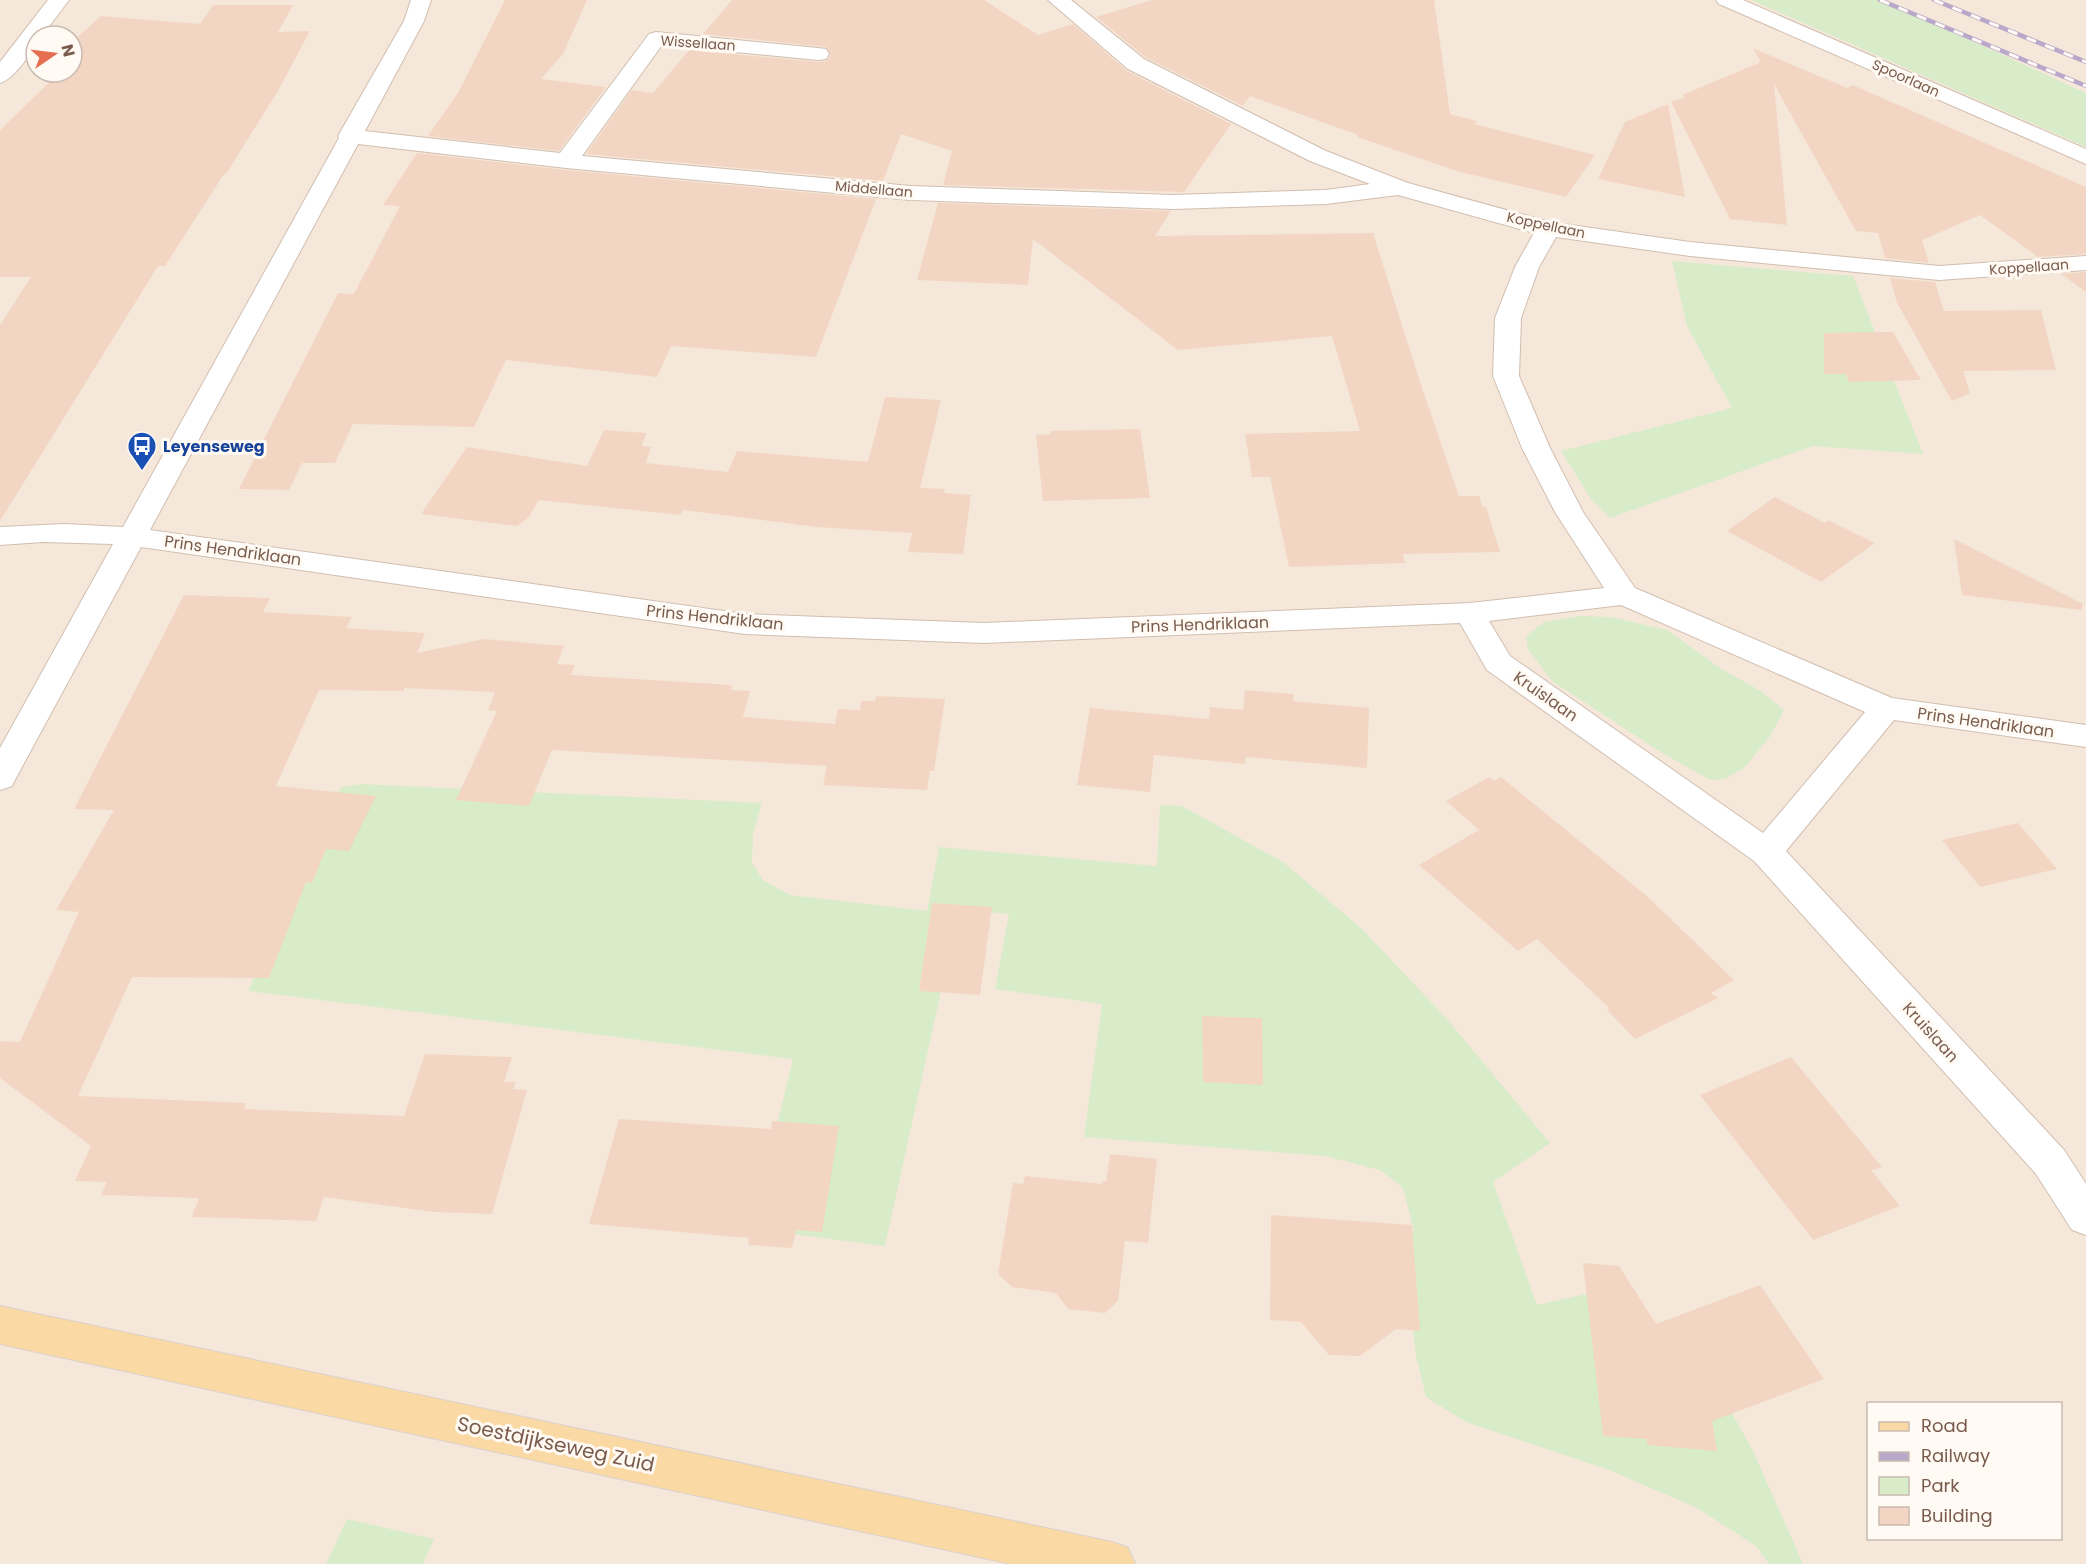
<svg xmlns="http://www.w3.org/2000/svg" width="2086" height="1564" viewBox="0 0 2086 1564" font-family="Poppins,sans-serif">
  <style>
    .residential { fill: #f5e8da; fill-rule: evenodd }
    .green { fill: #d8ecc9 }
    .building { fill: #f3d5c3 }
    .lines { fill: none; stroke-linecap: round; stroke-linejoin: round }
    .minor-casing { stroke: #d1beb0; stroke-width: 2 }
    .major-casing { stroke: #dad1cd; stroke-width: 2 }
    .minor { fill: #fff; fill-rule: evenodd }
    .major { fill: #fbd9a5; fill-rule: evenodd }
    .rail-casing { stroke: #b9a8c9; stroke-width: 4.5 }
    .rail { stroke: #fffaf3; stroke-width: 3; stroke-dasharray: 10; stroke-linecap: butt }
    .labels { text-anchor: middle; stroke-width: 6; stroke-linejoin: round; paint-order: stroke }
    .far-street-label { font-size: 14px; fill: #7a5c4d; stroke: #fffaf3 }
    .transit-label { font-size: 16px; font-weight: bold; fill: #164399; stroke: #fffaf3; text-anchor: start }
    .street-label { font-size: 16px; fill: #7a5c4d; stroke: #fffaf3 }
    .near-street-label { font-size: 20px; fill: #7a5c4d; stroke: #fffaf3 }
  </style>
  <rect width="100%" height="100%" fill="#fdf6ec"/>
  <path class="residential" d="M0,0H2086V1564H0ZM36,36H72V72H36ZM1868,1404H2060V1538H1868Z"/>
  <g class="green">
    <path d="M1751,0H1883L2086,93V147Z"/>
    <path d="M1672,261L1853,276L1923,454L1813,446L1610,518L1591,499L1561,451L1732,408L1687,326Z"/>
    <path d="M1581,616L1611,617L1667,630L1723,670L1759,690L1784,710L1771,735L1744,768L1725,779L1710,780L1659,751L1552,681L1528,649L1526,636L1544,622Z"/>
    <path d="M361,784L762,803L753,834L752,863L763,880L790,895L927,911L939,847L1157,866L1160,805L1182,806L1283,862L1361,928L1447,1019L1550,1143L1493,1182L1537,1305L1609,1289L1708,1370L1753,1451L1803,1564H1769L1756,1546L1697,1508L1609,1470L1466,1422L1426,1397L1416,1356L1408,1288L1413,1227L1403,1188L1380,1170L1325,1156L1084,1137L1102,1004L995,989L1009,914L967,910L943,982L885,1246L752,1229L793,1059L248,991L341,787Z"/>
    <path d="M347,1519L434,1539L423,1564H326Z"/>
  </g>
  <g class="building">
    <path d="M505,0H587L563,54L541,79L606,87L559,151L428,136L458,93Z"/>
    <path d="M732,0H984L1038,35L1073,24L1127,71L1231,124L1184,192L943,185L952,151L901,134L883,181L586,154L632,90L653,93L689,50L818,62L826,61L831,55L826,47L703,34Z"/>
    <path d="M1152,0H1434L1450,114L1477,121L1474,124L1595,155L1566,197L1460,172L1357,137L1358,135L1250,96L1243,106L1145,57L1096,17Z"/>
    <path d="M213,5H293L278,32L310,31L278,91L226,174H224L165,266H158L0,521V325L31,277H0V130L60,72H72V42L101,16L200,24Z"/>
    <path d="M1753,48L1847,88L1853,85L1864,90L2086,187V254L2038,257L1980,215L1922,240L1929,263L1885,258L1878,233L1856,231L1774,84L1787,225L1730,219L1671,102L1685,97L1682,95L1761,62Z"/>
    <path d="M1668,104L1685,197L1598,179L1625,122Z"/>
    <path d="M417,153L566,170L876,199L816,357L671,346L657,377L506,360L474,427L353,424L335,463H302L289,490L239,489L338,293L354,294L400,206L383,205Z"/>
    <path d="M938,203L1171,211L1155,236L1373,233L1420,382L1459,496H1479L1483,507H1486L1500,552L1403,554L1405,563L1289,567L1270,477H1252L1245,434L1360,431L1332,336L1178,350L1033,239L1028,285L917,280Z"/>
    <path d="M2086,272V292L2061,274Z"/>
    <path d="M1890,278L1935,282L1944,311L2041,310L2056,370L1963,371L1970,393L1952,401L1897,303Z"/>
    <path d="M1893,332L1921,380L1849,382L1846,374H1824V333Z"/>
    <path d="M885,397L941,400L920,488L945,489L944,493L971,495L963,554L908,552L912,533L816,527L683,510L681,515L539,500L528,518L517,526L421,514L467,447L587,466L604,430L646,433L642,446L651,447L646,463L728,472L737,451L868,462Z"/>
    <path d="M1140,429L1150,498L1043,501L1036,435L1051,434L1050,431Z"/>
    <path d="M1775,497L1825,523L1828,520L1875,543L1821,582L1727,531Z"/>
    <path d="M1954,539L2083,604L2081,610L1962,595Z"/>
    <path d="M184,595L270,598L263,612L352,617L346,628L425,633L417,653L484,639L564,646L557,664L575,665L571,675L732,685L731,690L750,691L743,717L835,724L838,709L860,710L861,701H875L876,696L945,699L934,771H930L927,790L823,785L827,766L552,750L529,806L456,800L497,711L488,710L495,692L404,688V691L319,690L276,786L376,796L349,851L326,849L312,883L306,882L269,978L132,977L78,1096L246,1103L244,1109L404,1116L425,1054L512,1057L504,1082H516L513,1089L527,1090L492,1214L434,1212L324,1197L316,1221L192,1217L199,1198L101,1195L107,1182L75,1181L91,1146L0,1078V1041L20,1042L79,912L56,910L114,810L74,809Z"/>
    <path d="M1245,690L1294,694L1293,701L1369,708L1367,768L1246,757L1245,764L1154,755L1150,792L1077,785L1090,708L1209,719L1210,707L1243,710Z"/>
    <path d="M1489,777L1494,781L1501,777L1647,896L1734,980L1711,993L1718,998L1635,1039L1607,1010L1609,1008L1537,939L1518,951L1419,865L1479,830L1446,801Z"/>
    <path d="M2018,823L2057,869L1980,887L1942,840Z"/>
    <path d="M932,903L992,907L980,995L919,991Z"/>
    <path d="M1202,1016L1262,1018L1263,1085L1203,1082Z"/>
    <path d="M1791,1057L1882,1167L1871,1170L1900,1206L1813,1240L1700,1095Z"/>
    <path d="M619,1119L771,1129L772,1121L839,1126L822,1232L796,1230L792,1248L748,1245L749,1238L589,1224Z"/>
    <path d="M1110,1154L1157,1159L1148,1243L1125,1241L1118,1301L1105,1313L1068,1309L1056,1293L1012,1287L998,1274L1013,1183L1023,1184L1025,1176L1102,1184V1181L1106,1182Z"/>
    <path d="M1271,1215L1412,1225L1420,1331L1396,1329L1360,1356L1329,1355L1301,1322L1270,1320Z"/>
    <path d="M1583,1263L1619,1266L1656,1324L1760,1285L1824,1379L1712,1421L1717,1451L1647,1445V1439L1603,1436Z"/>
  </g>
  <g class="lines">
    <g class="minor-casing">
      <g id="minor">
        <path d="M48,0H69L42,36H36C36,50 14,79 0,83V62Z"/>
        <path d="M411,0H431L424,21L365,131L560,153L649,34L656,32L818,48L826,49L829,54L826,59L818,60L662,45L582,156L911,186L1173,195L1326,190L1370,184L1310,161L1128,69L1048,0H1071L1144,59L1326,151L1408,183L1550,222L1690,242L1939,266L2086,256V270L1939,280L1690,256L1556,237L1539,267L1521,318L1519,376L1550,448L1583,512L1635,588L1892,698L2086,725V747L1894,720L1786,851L2064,1150L2086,1184V1235L2072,1230L2036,1174L1754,861L1487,670L1460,623L984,643L745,634L141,547L16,778L12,786L0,790V748L113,544L43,542L0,545V527L65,524L123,527L339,138L338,136L404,21ZM358,144L566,168L911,200L1173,209L1326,204L1398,195L1534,233L1515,267L1495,318L1493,376L1522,448L1555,512L1604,588L1470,603L984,623L745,614L150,530ZM1621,605L1865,712L1763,833L1510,656L1489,621Z"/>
        <path d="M1716,0H1743L2086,149V164L1719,4Z"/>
      </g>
    </g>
    <g class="major-casing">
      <path id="major" d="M0,1306L1112,1542L1128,1548L1135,1564H1011L0,1344Z"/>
    </g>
    <use href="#minor" class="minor"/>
    <use href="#major" class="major"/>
    <g class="rail-casing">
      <g id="rail">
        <path d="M1880,0L2086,86"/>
        <path d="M1934,0L2086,62"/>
      </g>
    </g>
    <use href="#rail" class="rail"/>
  </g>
  <defs>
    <g id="bus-pin" transform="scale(1.5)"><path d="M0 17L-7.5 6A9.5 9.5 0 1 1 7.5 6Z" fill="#1a4fb4" stroke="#fffaf3"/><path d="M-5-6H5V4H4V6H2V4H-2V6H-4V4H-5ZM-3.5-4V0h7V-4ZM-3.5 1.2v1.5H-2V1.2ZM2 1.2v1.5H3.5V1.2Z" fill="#fff"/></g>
  </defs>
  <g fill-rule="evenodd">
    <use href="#bus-pin" x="142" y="446"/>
  </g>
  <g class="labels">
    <g class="far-street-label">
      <text transform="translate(698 43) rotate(4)" y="5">Wissellaan</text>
      <text transform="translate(1906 78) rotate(24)" y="5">Spoorlaan</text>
      <text transform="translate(874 189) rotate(5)" y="5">Middellaan</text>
      <text transform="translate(1546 225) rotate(12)" y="5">Koppellaan</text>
      <text transform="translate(2029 267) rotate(-4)" y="5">Koppellaan</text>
    </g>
    <g class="transit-label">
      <text x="163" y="452">Leyenseweg</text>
    </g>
    <g class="street-label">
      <text transform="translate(233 550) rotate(8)" y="6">Prins Hendriklaan</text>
      <text transform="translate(715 617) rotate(6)" y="6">Prins Hendriklaan</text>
      <text transform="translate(1200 624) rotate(-2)" y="6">Prins Hendriklaan</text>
      <text transform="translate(1546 696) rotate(35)" y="6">Kruislaan</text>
      <text transform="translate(1986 722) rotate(8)" y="6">Prins Hendriklaan</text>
      <text transform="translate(1931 1032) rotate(48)" y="6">Kruislaan</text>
    </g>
    <g class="near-street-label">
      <text transform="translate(556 1444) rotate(12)" y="7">Soestdijkseweg Zuid</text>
    </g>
  </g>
  <rect x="1867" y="1402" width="195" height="138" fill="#fffaf3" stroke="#cabbb1" stroke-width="1.5"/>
  <rect x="1879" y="1422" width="30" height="9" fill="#fbd9a5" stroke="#cabbb1" stroke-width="1.5"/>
  <text x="1921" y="1432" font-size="18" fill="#7a5c4d">Road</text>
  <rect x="1879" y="1452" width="30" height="9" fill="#b9a8c9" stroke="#cabbb1" stroke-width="1.5"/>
  <text x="1921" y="1462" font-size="18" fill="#7a5c4d">Railway</text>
  <rect x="1879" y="1477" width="30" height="18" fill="#d8ecc9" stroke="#cabbb1" stroke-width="1.5"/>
  <text x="1921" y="1492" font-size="18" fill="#7a5c4d">Park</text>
  <rect x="1879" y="1507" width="30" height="18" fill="#f3d5c3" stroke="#cabbb1" stroke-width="1.5"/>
  <text x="1921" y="1522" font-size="18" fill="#7a5c4d">Building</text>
  <g transform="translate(54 54) rotate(76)"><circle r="28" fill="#fffaf3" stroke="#cabbb1" stroke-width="1.5"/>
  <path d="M0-4.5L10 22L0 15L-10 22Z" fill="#e76f51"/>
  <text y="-9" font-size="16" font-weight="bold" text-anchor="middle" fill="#7a5c4d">N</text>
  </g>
</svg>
